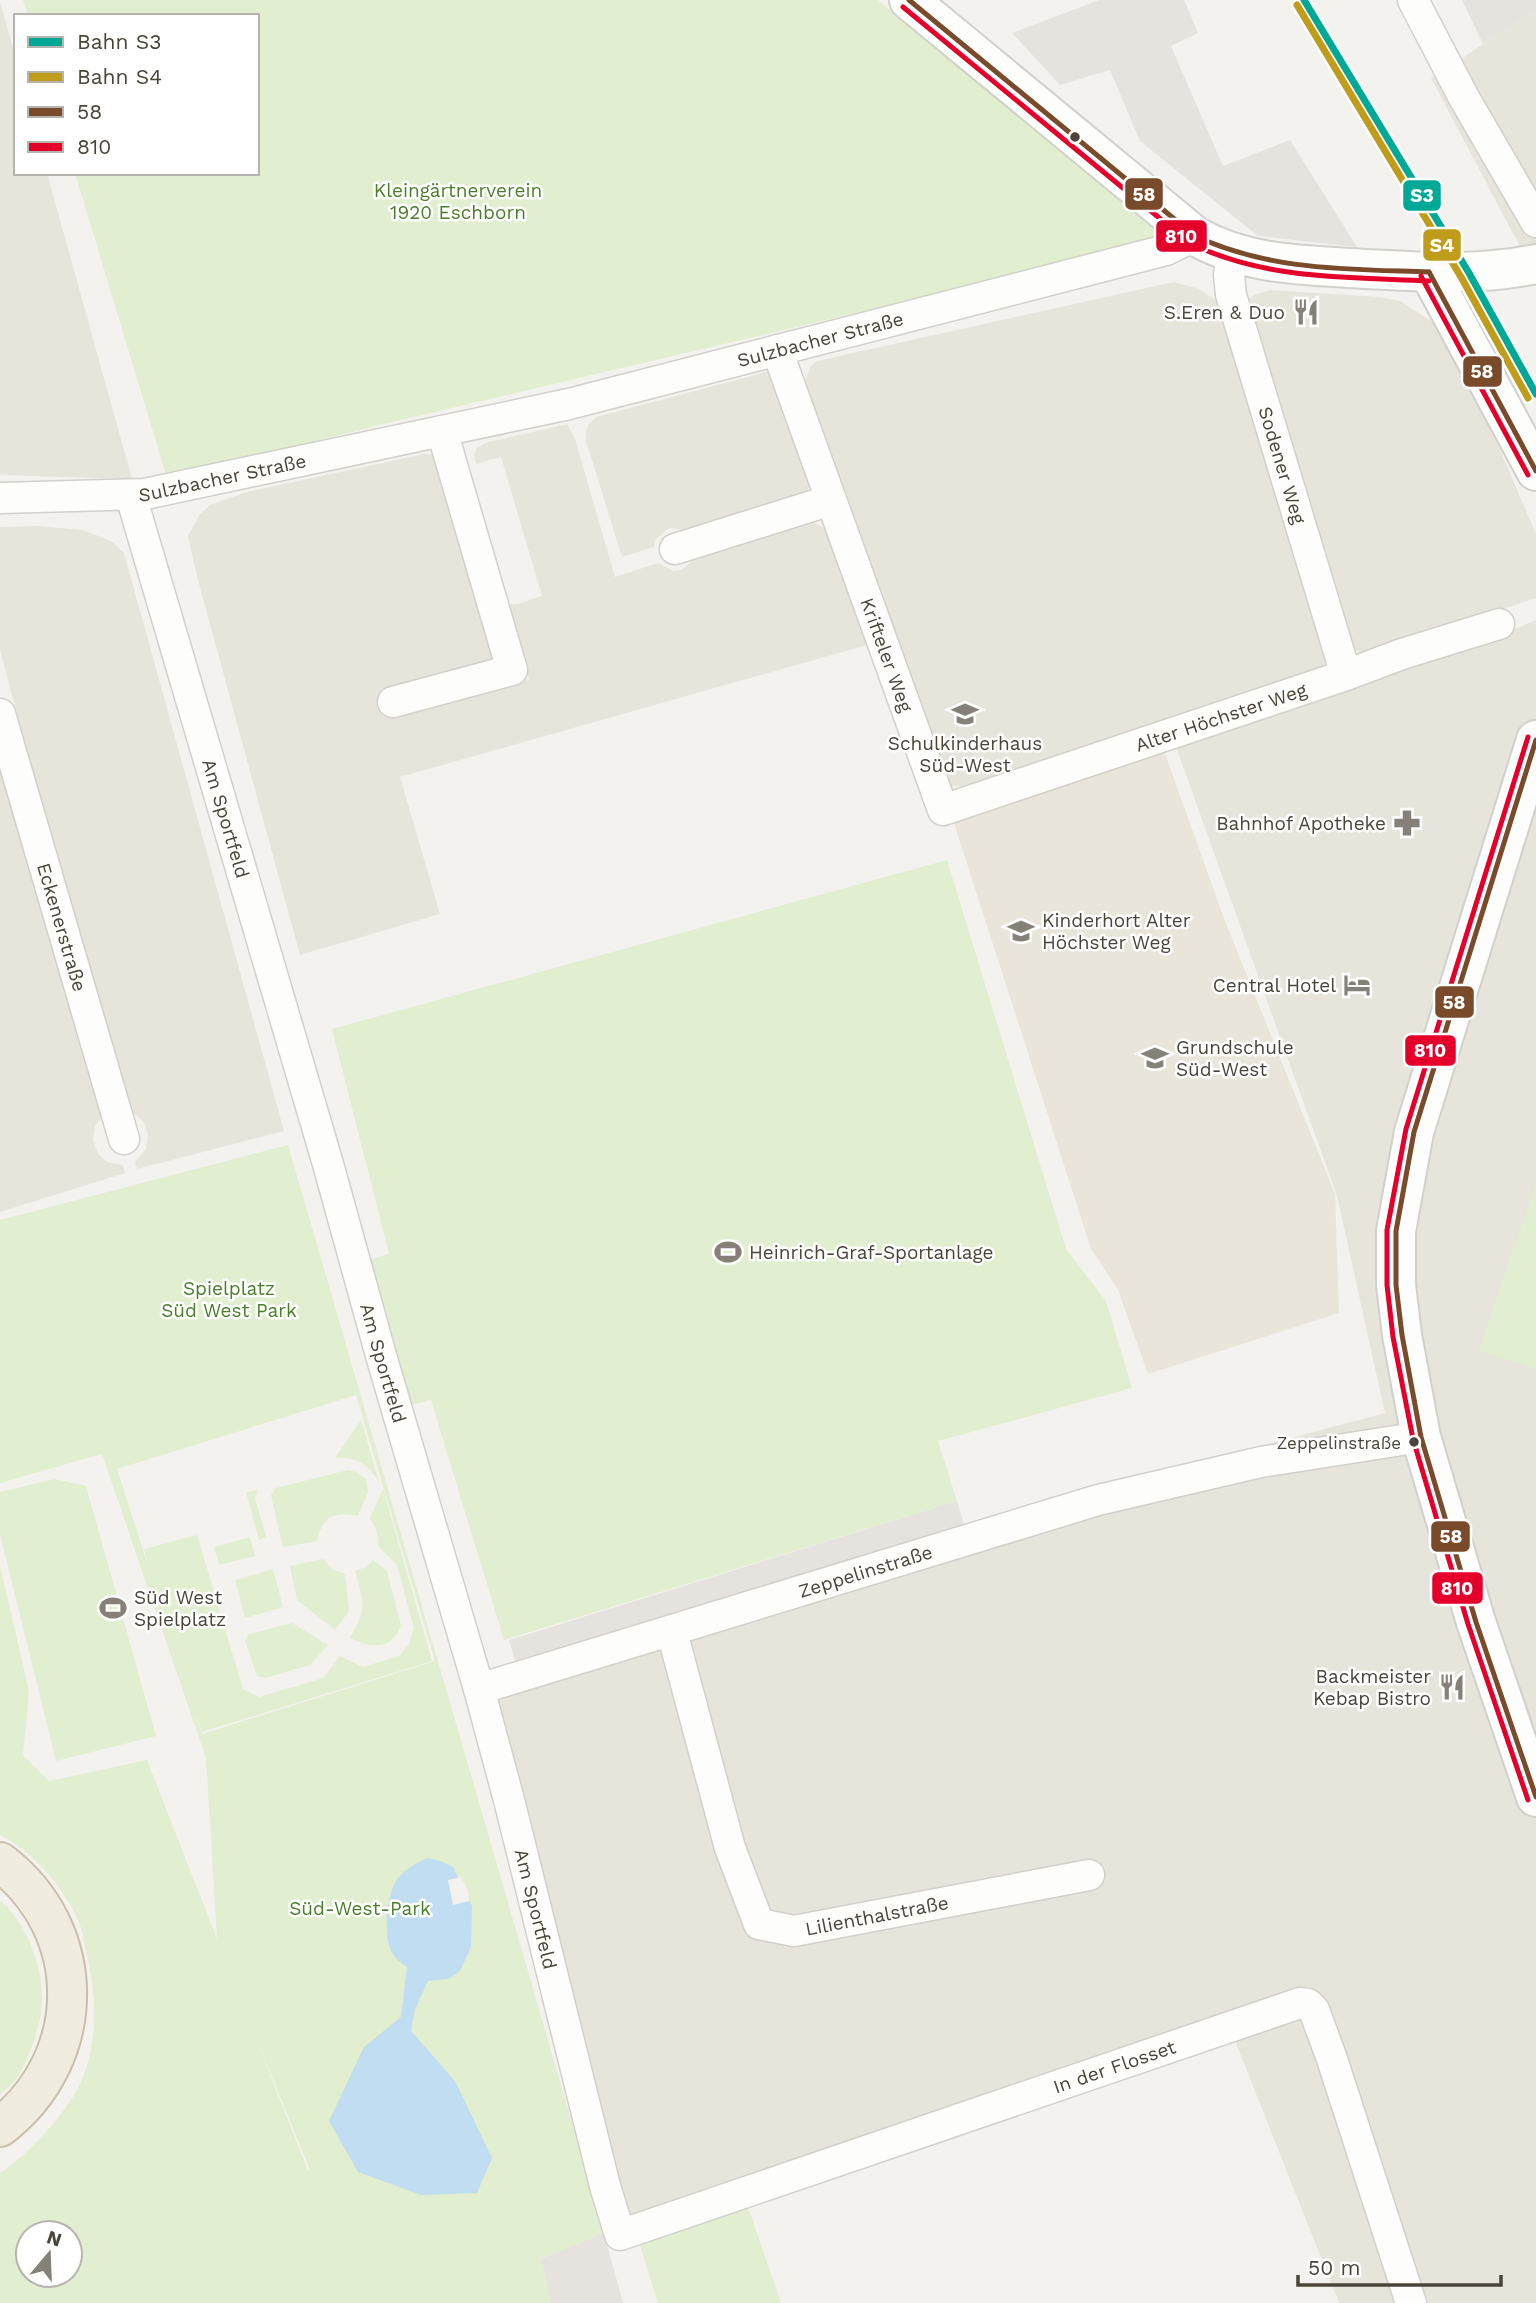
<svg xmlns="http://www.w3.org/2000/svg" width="1536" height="2303" viewBox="0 0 1536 2303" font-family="'Work Sans',sans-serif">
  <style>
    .residential { fill: #e7e4dc }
    .industrial { fill: #e6e2de }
    .education { fill: #eae5da }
    .green { fill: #e1eecf; fill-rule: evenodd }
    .parking { fill: #e6e3df }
    .water { fill: #c0ddf1 }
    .pier { fill: #f4f2ee }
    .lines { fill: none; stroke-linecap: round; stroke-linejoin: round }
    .minor-casing { stroke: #d2d0cb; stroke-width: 33 }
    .tertiary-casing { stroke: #d2d0cb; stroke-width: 42 }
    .trunk-casing { stroke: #ccbfa9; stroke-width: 42 }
    .minor { stroke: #fdfdfc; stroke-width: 30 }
    .tertiary { stroke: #fdfdfc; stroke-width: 38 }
    .trunk { stroke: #f0ece0; stroke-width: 38 }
    .bus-1-casing { stroke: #fff; stroke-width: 10 }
    .bus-2-casing { stroke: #fff; stroke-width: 10 }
    .bus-1 { stroke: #7a4b2a; stroke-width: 5 }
    .bus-2 { stroke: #e4002b; stroke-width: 5 }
    .rail-1-casing { stroke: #fff; stroke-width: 12 }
    .rail-2-casing { stroke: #fff; stroke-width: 12 }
    .rail-1 { stroke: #00a896; stroke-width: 7 }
    .rail-2 { stroke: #bf9c1a; stroke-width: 7 }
    .bus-dot { fill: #4b4439; stroke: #fff; stroke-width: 2.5 }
    .labels { text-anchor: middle; stroke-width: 5; stroke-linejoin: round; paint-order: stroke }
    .bus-label { font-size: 17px; fill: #4b4439; stroke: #fff; text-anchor: end }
    .park-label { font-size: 19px; fill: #4a7f2a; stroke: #fff }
    .poi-label { font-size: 19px; fill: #4b4439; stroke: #fff; text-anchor: end }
    .street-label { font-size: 19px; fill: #4b4439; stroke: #fff }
    .line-badge { stroke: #fff; stroke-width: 2.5 }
    .badge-label { font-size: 19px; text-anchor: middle; font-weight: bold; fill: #fff }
  </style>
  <rect width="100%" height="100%" fill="#f4f2ee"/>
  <g class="residential">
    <path d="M0,2L16,59V173H47L132,479L0,475Z"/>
    <path d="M1536,10V277L1431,78Z"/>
    <path d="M1174,282L1199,289L1230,310L1330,661L1322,669L963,786H949L937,769L805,382L810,367L817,361Z"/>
    <path d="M1271,290L1379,297L1400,301L1433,322L1486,417L1536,534V598L1370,654L1357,651L1348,645L1245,307L1249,299L1254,295Z"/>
    <path d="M778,369L810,485L807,492L685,530L669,528L656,539L654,547L622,557L586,441V431L589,424L596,417Z"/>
    <path d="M567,424L575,439L615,577L658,563L673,571L681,570L694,560L697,551L810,521L827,529L834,542L867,645L400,777L440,914L300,955L198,580L188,536L200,514L210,505L247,492L424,454L439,455L496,656L492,667L388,689L379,696L377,707L383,716L395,718L400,715L406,706L529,679L507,604H517L542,596L501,457L476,464L474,455L477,448L485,443Z"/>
    <path d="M37,526L83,530L111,541L124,553L284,1131L137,1169L135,1162L146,1149L148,1134L144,1123L138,1116L122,1110L0,650V527Z"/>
    <path d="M1536,620V2303H1339L1232,2033L630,2241L477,1682L1152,1475L1385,1413L1337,1196L1175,744L1497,637Z"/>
    <path d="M0,735L110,1112L101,1118L95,1126L93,1140L98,1154L107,1162L123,1165L125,1173L0,1212Z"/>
  </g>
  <path class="industrial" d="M1462,0H1536V10L1483,44Z"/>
  <path class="education" d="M1164,751L1225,921L1335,1194L1339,1313L1148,1374L1118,1290L1091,1249L952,817Z"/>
  <g class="green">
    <path d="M23,0H878L1157,232L1149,244L384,424L167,478L75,173H257V16H28Z"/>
    <path d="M947,860L1066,1249L1106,1301L1132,1388L938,1441L957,1501L504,1640L431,1400L408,1406L366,1261L389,1254L332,1029Z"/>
    <path d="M288,1145L604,2233L541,2259L551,2303H0V2173C28,2155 71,2109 83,2077C99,2036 96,1993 86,1951C84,1943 83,1933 80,1925C67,1891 32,1850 0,1835V1566L29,1691L23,1755L49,1781L147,1760L217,1939L206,1758L102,1454L0,1483V1220ZM356,1395L435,1661L202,1734L196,1715L202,1732L432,1661L383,1489L370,1518L377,1532L378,1546L397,1565L414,1628L409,1644L399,1656L363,1667L340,1656L323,1678L259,1697L243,1689L197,1535L144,1549L148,1566L117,1469ZM250,2023L310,2170L308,2171ZM28,2233H70V2275H28Z"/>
    <path d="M1536,1183V1369L1479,1350Z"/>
    <path d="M361,1420L379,1482C369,1465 356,1456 335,1458Z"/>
    <path d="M348,1470L356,1472L366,1479L368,1492L358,1516C333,1511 323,1516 317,1541L283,1547L271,1495L276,1488Z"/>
    <path d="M55,1479L86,1486L156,1736L56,1761L0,1534V1492Z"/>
    <path d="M258,1490L255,1498L266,1537L259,1540L246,1492Z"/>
    <path d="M250,1537L255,1556L219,1565L214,1547Z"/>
    <path d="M323,1559L332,1569L345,1574L349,1611L335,1630L297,1600L290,1566Z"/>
    <path d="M373,1560L387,1571L401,1625C392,1651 370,1648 350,1638C368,1608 364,1604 355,1571L366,1567Z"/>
    <path d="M273,1569L283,1607L245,1618L235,1580Z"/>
    <path d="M292,1623L328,1645L310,1665L265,1678L257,1676L245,1641L249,1634Z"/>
    <path d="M0,1900C26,1923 42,1963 42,1998C43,2020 30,2055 19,2075C14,2082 6,2089 0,2095Z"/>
    <path d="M747,2204L781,2303H658L639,2242Z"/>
  </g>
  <g class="parking">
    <path d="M1099,0H1184L1198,33L1171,46L1223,166L1290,140L1357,247L1258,236L1140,141L1110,70L1060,85L1012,33Z"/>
    <path d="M957,1501L965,1527L517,1666L509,1640Z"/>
    <path d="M604,2233L623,2303H551L541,2259Z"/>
  </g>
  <path class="water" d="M427,1858L441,1861L453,1867L472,1906L471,1947L460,1971L448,1979L428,1981L415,2009L411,2031L455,2081L492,2158L477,2193L421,2195L358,2172L329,2121L364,2047L401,2017L407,1967C403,1964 397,1960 394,1956C382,1941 386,1897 396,1881C403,1870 415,1864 427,1858Z"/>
  <path class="pier" d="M461,1877L468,1890L469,1901L453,1905L448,1880Z"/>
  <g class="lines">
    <g class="minor-casing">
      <g id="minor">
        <path d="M1413,0L1463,96L1536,222"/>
        <path id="s1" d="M1232,254L1229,275L1231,295L1346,675"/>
        <path id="s2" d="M777,350L943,810L1346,675L1402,654L1499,624"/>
        <path id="s3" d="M131,496L328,1164L382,1359L479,1689L509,1800L605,2186L620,2235L1300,2003L1308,2004L1314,2010L1332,2059L1411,2303"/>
        <path id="s4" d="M0,498L145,494L569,404L1166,250L1195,236"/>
        <path d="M675,549L831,500"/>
        <path d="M393,702L512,670L442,431"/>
        <path id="s5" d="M0,714L124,1139"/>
        <path id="s6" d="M672,1632L730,1848L759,1924L794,1931L1089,1875"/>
        <path id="s7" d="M479,1689L1098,1500L1261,1462L1421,1437"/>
      </g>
    </g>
    <g class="tertiary-casing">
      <g id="tertiary">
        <path d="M909,0L1195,236C1248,266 1306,265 1366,269C1423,272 1479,276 1536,264"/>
        <path d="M1429,272L1536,471"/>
        <path d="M1536,740L1414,1132L1396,1231V1285L1402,1335L1421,1437L1476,1622L1536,1797"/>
      </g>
    </g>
    <g class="trunk-casing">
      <path id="trunk" d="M0,1862C90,1930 89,2059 0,2127"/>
    </g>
    <use href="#minor" class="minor"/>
    <use href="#tertiary" class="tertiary"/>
    <use href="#trunk" class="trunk"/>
    <g class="bus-1-casing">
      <g id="bus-1">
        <path d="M909,0L1195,236C1271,271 1347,269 1429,272"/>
        <path d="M1429,272L1536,471"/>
        <path d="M1536,740L1414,1132L1396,1231V1285L1402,1335L1421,1437L1476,1622L1536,1797"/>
      </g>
    </g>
    <g class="bus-2-casing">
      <g id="bus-2">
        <path d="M903,7L1191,244C1268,280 1345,277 1429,281"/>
        <path d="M1421,276L1528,475"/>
        <path d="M1528,737L1406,1129L1387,1230V1285L1393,1337L1413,1439L1468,1624L1528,1800"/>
      </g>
    </g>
    <use href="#bus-1" class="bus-1"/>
    <use href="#bus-2" class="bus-2"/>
    <g class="rail-1-casing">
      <path id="rail-1" d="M1304,0L1469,273L1536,394"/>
    </g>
    <g class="rail-2-casing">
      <path id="rail-2" d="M1297,5L1461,277L1528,398"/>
    </g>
    <use href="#rail-1" class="rail-1"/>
    <use href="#rail-2" class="rail-2"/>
  </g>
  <defs>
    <g id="restaurant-bare" transform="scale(2.1)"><path d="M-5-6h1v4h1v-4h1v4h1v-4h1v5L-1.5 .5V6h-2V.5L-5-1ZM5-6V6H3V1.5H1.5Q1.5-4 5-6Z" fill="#868178" stroke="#fff" stroke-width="2.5" paint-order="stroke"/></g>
    <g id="school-bare" transform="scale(2.1)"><path d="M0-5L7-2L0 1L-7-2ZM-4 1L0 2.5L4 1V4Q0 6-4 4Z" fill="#868178" stroke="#fff" stroke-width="2.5" paint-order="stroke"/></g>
    <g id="pharmacy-bare" transform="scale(2.1)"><path d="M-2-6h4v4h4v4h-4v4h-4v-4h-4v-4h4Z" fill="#868178" stroke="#fff" stroke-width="2.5" paint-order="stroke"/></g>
    <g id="hotel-bare" transform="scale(2.1)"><path d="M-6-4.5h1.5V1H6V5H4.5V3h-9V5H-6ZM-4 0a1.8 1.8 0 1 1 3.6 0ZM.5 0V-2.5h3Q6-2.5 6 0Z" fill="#868178" stroke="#fff" stroke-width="2.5" paint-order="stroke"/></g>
    <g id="stadium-bare" transform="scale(2.1)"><path d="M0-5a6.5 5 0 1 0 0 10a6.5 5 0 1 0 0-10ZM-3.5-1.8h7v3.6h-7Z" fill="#868178" stroke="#fff" stroke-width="2.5" paint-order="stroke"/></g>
  </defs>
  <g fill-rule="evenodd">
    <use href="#restaurant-bare" x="1306" y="312"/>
    <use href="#school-bare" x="965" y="714"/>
    <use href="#pharmacy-bare" x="1407" y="823"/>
    <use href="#school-bare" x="1021" y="931"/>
    <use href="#hotel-bare" x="1357" y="985"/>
    <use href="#school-bare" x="1155" y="1058"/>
    <use href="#stadium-bare" x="728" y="1252"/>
    <use href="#stadium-bare" x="113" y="1608"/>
    <use href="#restaurant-bare" x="1452" y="1687"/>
  </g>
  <g class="bus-dot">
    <circle cx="1075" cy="137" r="6"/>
    <circle cx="1414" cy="1442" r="6"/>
  </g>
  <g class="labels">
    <g class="bus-label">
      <text x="1401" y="1449">Zeppelinstraße</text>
    </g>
    <g class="park-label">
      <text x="458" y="197">Kleingärtnerverein<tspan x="458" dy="22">1920 Eschborn</tspan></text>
      <text x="229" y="1295">Spielplatz<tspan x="229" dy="22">Süd West Park</tspan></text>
      <text x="360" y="1915">Süd-West-Park</text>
    </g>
    <g class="poi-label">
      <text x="1285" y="319">S.Eren &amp; Duo</text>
      <text x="965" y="750" text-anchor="middle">Schulkinderhaus<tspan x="965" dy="22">Süd-West</tspan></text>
      <text x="1386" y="830">Bahnhof Apotheke</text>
      <text x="1042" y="927" text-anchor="start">Kinderhort Alter<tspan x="1042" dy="22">Höchster Weg</tspan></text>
      <text x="1336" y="992">Central Hotel</text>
      <text x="1176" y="1054" text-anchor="start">Grundschule<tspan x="1176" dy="22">Süd-West</tspan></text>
      <text x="749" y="1259" text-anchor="start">Heinrich-Graf-Sportanlage</text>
      <text x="134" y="1604" text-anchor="start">Süd West<tspan x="134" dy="22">Spielplatz</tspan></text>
      <text x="1431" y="1683">Backmeister<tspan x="1431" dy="22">Kebap Bistro</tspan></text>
    </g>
    <g class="street-label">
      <text dy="7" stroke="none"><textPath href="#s4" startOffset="838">Sulzbacher Straße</textPath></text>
      <text dy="7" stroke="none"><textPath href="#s1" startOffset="219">Sodener Weg</textPath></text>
      <text dy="7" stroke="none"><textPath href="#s4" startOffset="224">Sulzbacher Straße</textPath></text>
      <text dy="7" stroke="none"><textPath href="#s2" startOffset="324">Krifteler Weg</textPath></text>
      <text dy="7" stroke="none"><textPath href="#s2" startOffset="782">Alter Höchster Weg</textPath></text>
      <text dy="7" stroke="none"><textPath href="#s3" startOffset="336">Am Sportfeld</textPath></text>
      <text dy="7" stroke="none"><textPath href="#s5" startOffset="222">Eckenerstraße</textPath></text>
      <text dy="7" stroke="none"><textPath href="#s3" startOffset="903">Am Sportfeld</textPath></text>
      <text dy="7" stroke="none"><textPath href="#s7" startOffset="404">Zeppelinstraße</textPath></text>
      <text dy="7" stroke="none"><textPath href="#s3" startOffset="1470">Am Sportfeld</textPath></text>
      <text dy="7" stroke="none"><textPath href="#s6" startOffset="425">Lilienthalstraße</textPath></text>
      <text dy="7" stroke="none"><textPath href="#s3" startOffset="2329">In der Flosset</textPath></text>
    </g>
  </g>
  <g class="line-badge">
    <rect x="1124" y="177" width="40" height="34" rx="7" fill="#7a4b2a"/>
    <rect x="1402" y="179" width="40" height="33" rx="7" fill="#00a896"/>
    <rect x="1155" y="219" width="53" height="34" rx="7" fill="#e4002b"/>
    <rect x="1422" y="228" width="40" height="34" rx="7" fill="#bf9c1a"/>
    <rect x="1462" y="355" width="41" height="33" rx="7" fill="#7a4b2a"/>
    <rect x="1434" y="985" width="41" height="34" rx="7" fill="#7a4b2a"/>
    <rect x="1404" y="1034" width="53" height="33" rx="7" fill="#e4002b"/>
    <rect x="1430" y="1520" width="41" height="33" rx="7" fill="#7a4b2a"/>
    <rect x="1431" y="1571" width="53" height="34" rx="7" fill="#e4002b"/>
  </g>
  <g class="badge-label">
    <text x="1144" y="201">58</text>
    <text x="1422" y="202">S3</text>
    <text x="1181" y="243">810</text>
    <text x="1442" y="252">S4</text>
    <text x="1482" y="378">58</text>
    <text x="1454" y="1009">58</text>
    <text x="1430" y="1057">810</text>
    <text x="1451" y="1543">58</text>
    <text x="1457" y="1595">810</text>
  </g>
  <rect x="14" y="14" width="245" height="161" fill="#ffffff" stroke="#b7b4b0" stroke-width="2"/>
  <rect x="28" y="37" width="35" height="10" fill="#00a896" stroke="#b7b4b0" stroke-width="2"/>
  <text x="77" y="49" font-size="21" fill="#4b4439">Bahn S3</text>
  <rect x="28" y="72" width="35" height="10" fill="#bf9c1a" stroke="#b7b4b0" stroke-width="2"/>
  <text x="77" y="84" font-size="21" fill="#4b4439">Bahn S4</text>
  <rect x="28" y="107" width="35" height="10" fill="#7a4b2a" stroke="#b7b4b0" stroke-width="2"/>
  <text x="77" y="119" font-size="21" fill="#4b4439">58</text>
  <rect x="28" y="142" width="35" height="10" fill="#e4002b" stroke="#b7b4b0" stroke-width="2"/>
  <text x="77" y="154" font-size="21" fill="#4b4439">810</text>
  <g transform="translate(49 2254) rotate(19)"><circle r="33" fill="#ffffff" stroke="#b7b4b0" stroke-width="2"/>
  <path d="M0-5L12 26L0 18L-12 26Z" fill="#868178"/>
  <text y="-10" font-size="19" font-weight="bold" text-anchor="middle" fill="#4b4439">N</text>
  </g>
  <path d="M1298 2275v10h203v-10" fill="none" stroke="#4b4439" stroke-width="3.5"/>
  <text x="1308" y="2275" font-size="21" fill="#4b4439" stroke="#ffffff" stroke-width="5" paint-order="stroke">50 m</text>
</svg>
